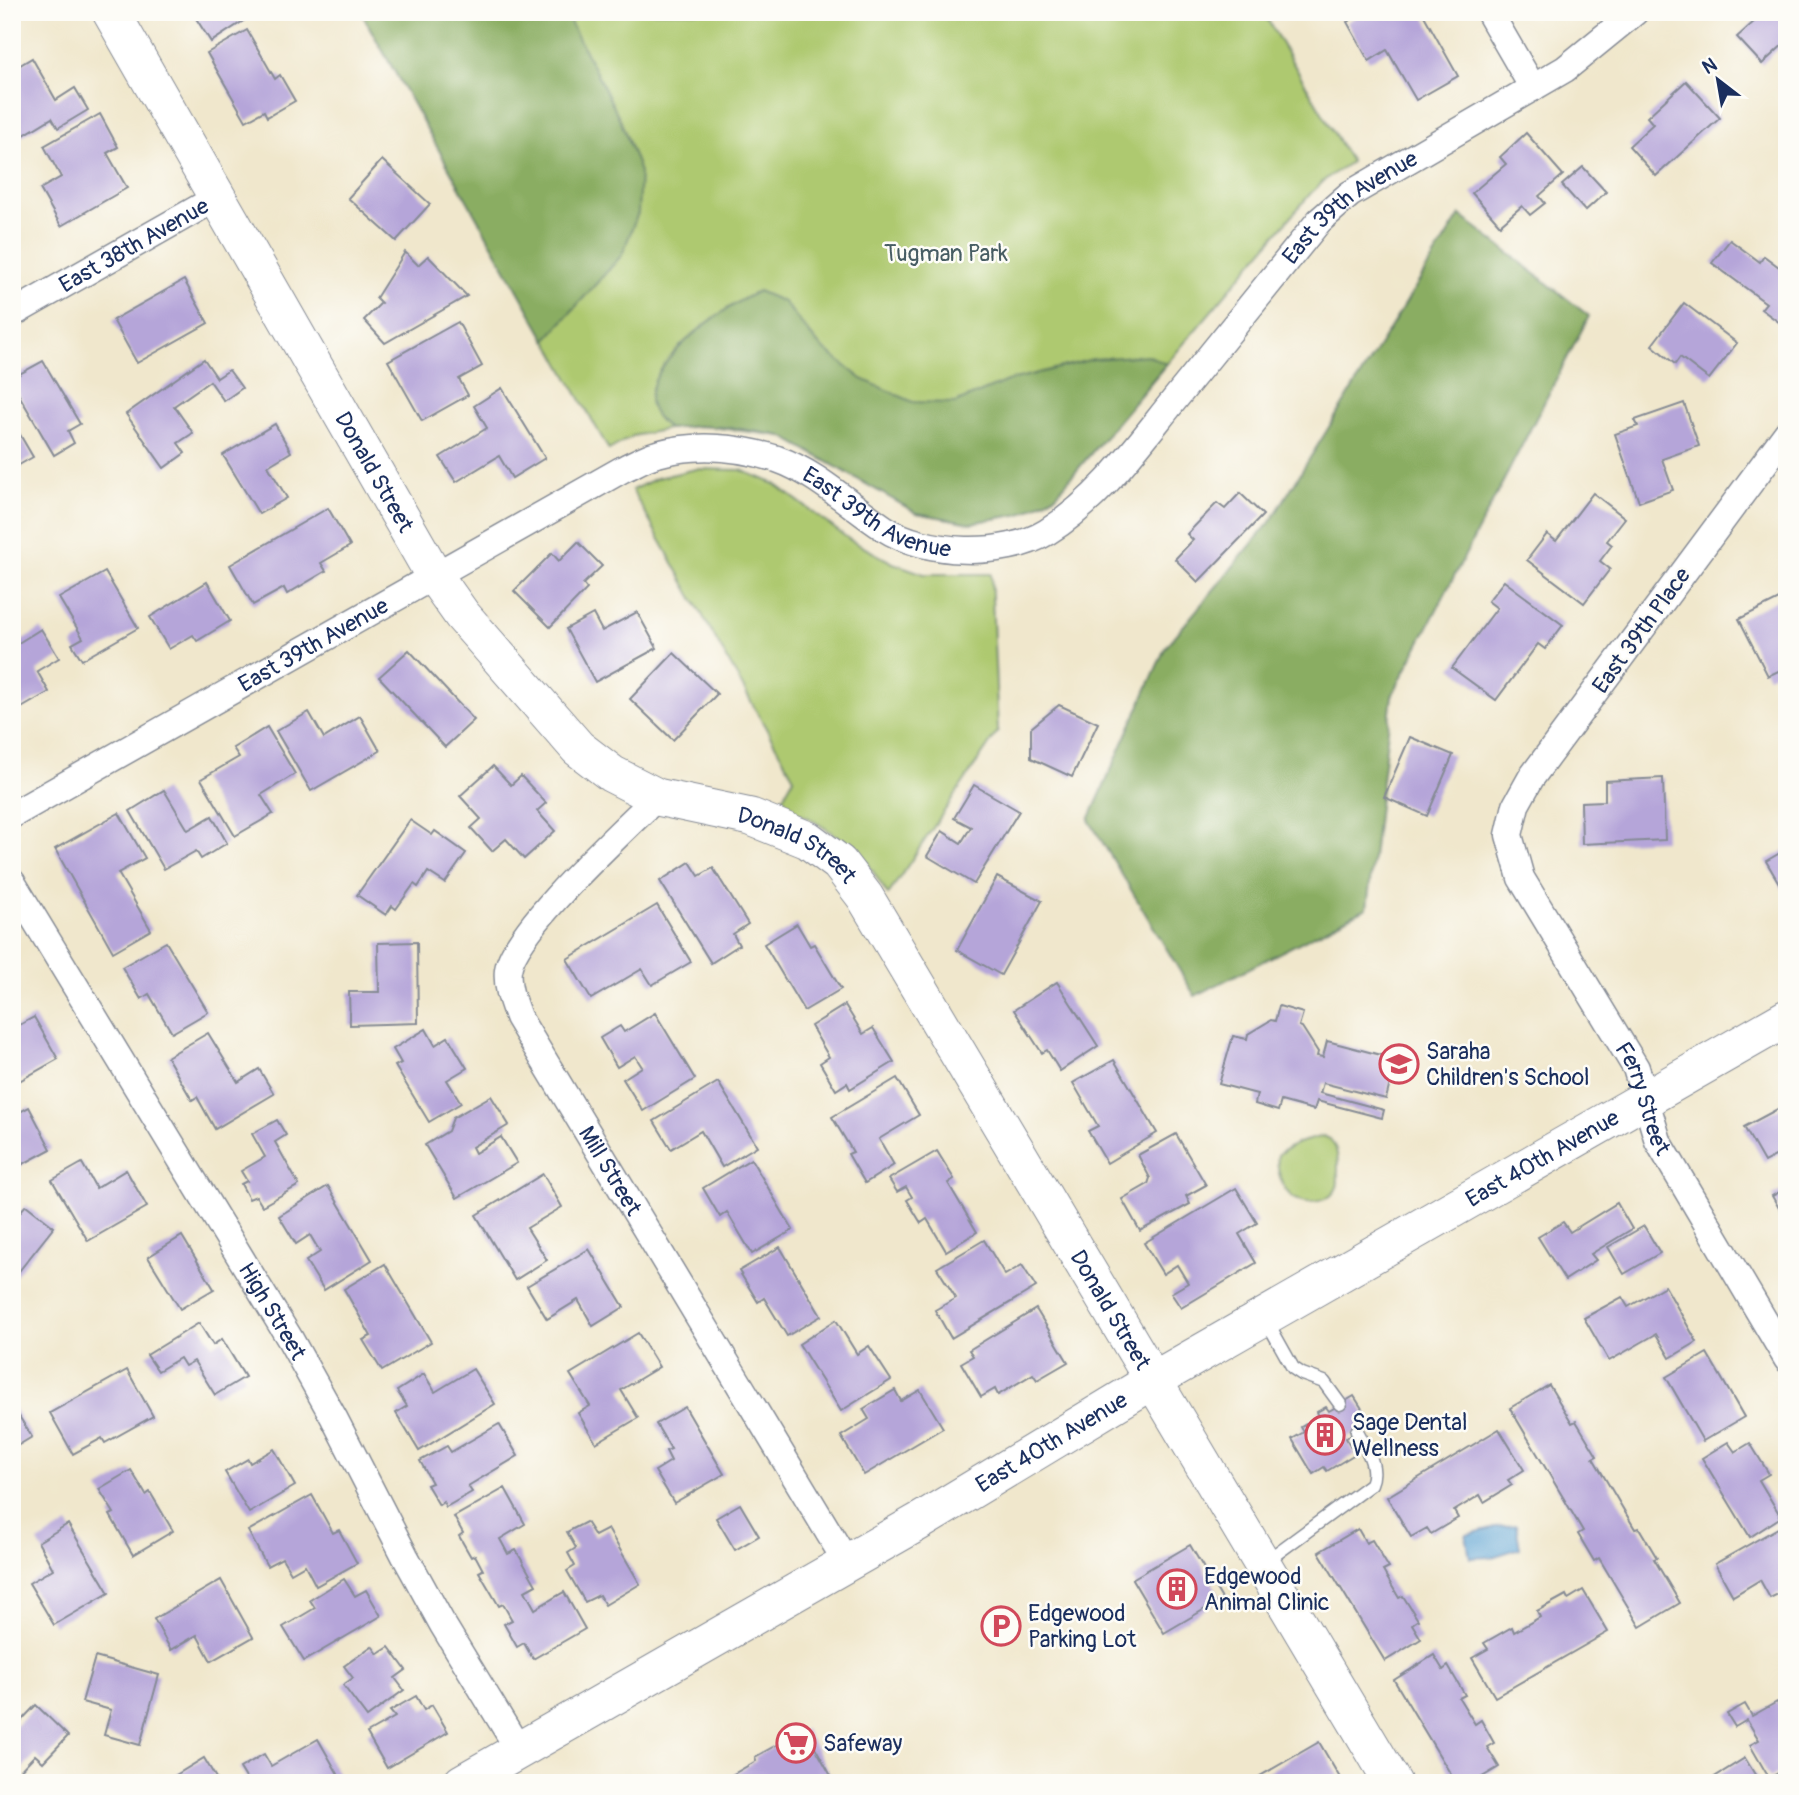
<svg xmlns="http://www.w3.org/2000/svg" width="1799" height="1795" viewBox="0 0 1799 1795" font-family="Pangolin,sans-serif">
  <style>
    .green { fill: #aec970; stroke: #647c67; stroke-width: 2 }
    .forest { fill: #8aad62; stroke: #526e60; stroke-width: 2 }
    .water { fill: #5fa4d4; stroke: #3d6a99; stroke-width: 2 }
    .building { fill: #b5a5d9 }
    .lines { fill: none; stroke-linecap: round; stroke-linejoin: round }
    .lane-casing { stroke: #868b95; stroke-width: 15 }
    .street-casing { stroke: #868b95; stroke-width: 29 }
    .secondary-casing { stroke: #868b95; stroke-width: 39 }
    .lane { stroke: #fff; stroke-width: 12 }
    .street { stroke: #fff; stroke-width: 26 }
    .secondary { stroke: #fff; stroke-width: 37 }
    .labels { text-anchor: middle; stroke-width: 5; stroke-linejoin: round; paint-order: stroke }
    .street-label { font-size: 23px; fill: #1b2f5e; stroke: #fdfcf7 }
    .park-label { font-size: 23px; fill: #475d63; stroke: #fdfcf7 }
    .poi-label { font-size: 23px; fill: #1b2f5e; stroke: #fdfcf7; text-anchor: start }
  </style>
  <rect width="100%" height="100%" fill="#fdfcf7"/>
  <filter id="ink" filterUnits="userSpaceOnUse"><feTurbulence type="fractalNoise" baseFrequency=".0143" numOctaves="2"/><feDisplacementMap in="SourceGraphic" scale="14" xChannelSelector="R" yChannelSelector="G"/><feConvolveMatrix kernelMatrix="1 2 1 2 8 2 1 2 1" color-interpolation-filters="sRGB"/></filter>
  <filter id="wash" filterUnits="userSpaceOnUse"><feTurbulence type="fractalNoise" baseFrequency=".00686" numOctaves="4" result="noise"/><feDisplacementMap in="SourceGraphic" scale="28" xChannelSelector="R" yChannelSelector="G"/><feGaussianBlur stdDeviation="1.57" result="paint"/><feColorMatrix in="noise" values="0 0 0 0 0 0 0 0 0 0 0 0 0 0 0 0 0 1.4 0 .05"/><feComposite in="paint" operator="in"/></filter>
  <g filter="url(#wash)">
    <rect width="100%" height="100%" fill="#f0e7cc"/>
    <g class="green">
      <path d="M361,12H1263L1351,162L1327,178L1311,193L1056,495L1021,514L971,523L917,513L782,436L702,426L668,429L633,436L609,450Z"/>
      <path d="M696,469L741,470L775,484L850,540L893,563L924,574H991L998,731L888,895L860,851L809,818L778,806L794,778L632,490L657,478Z"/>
      <path d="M1323,1136L1330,1139C1338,1149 1338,1159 1338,1170C1337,1175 1339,1182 1337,1187C1332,1202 1307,1206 1294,1198C1281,1190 1276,1167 1278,1154L1298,1143Z"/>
    </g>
    <g class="forest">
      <path d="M361,12H569L570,22L620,119L640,172L638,213L622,255L546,340Z"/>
      <path d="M1460,215L1589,316L1392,696L1367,908L1195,996L1089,820L1165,648L1271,521Z"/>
      <path d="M758,291L784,302L819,345L862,379L913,402L955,403L1007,381L1093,359L1148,355L1166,364L1056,495L1021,514L971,523L917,513L782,436L735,428L697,426L668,429C660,421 649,411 650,398C654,355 723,309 758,291Z"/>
    </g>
    <path class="water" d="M1516,1525L1520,1548L1492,1557L1470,1558L1466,1535L1495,1527Z"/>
    <g id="blocks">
      <g class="building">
        <path d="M192,12H257L211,42Z"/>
        <path d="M1365,12H1422L1458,76L1416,100L1387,50L1369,61L1347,22Z"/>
        <path d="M1765,12H1787V41L1762,64L1737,37Z"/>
        <path d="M247,30L275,79L280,75L295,101L267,117L264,111L246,121L207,53Z"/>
        <path d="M32,58L56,100L75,88L88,110L58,128L52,118L14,141L12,70Z"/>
        <path d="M1686,81L1720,118L1656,176L1629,146L1653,124L1647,117Z"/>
        <path d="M100,114L118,147L107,153L127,188L61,226L40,189L61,177L44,146Z"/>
        <path d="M1526,133L1563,175L1539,196L1545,203L1530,215L1522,206L1500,225L1472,193L1506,164L1500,157Z"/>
        <path d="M382,160L430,204L396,241L348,198Z"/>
        <path d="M1583,167L1606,192L1585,211L1562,185Z"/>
        <path d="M1730,240L1760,262L1764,256L1787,273V328L1761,309L1766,303L1712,263Z"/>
        <path d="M405,252L418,265L428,256L467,296L385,343L364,320L381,303L376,298Z"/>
        <path d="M184,280L208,323L137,363L113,320Z"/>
        <path d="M1684,303L1737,343L1709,379L1680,357L1675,364L1652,345Z"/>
        <path d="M458,322L482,366L459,379L468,395L422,421L388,361Z"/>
        <path d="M204,359L217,378L229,370L242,388L224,401L210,381L174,406L193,433L178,443L185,453L164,468L126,414Z"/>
        <path d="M43,361L80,424L68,431L74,443L54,455L12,383V378Z"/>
        <path d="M502,388L545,458L512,478L499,456L456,482L440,457L487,428L474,406Z"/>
        <path d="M1684,403L1699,446L1662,459L1673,490L1639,502L1615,434L1638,426L1635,420Z"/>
        <path d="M12,421L33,457L12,469Z"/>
        <path d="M275,424L291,452L268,466L287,498L259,514L223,455Z"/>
        <path d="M1240,493L1263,515L1198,582L1175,559L1193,540L1187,534L1217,503L1225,509Z"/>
        <path d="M1593,493L1625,518L1607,541L1612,545L1600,561L1610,569L1584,603L1527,560L1547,534L1556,541Z"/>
        <path d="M328,508L350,546L321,563L326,571L287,594L284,588L253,605L230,565Z"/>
        <path d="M578,542L602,566L583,584L587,589L550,627L514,591L552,553L559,561Z"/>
        <path d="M105,572L138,628L82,660L72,644L83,638L59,598Z"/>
        <path d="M1504,581L1563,625L1545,649L1538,644L1496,700L1452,668L1497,608L1488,601Z"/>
        <path d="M207,582L230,621L197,641L193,635L169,649L150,617Z"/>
        <path d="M1787,595V667L1768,676L1739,619Z"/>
        <path d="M637,612L657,648L595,682L566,629L593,614L602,631Z"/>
        <path d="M41,629L59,658L37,671L49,692L18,710L12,700V647Z"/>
        <path d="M409,650L474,720L445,747L379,677Z"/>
        <path d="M674,653L717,694L673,740L630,699Z"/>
        <path d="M1059,705L1098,723L1072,777L1031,758V728Z"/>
        <path d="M309,712L324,738L360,716L380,751L311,791L276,731Z"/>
        <path d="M267,727L295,774L261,795L273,814L235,836L201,779L239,757L233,748Z"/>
        <path d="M1410,737L1453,755L1427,816L1384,797Z"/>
        <path d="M493,766L511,785L521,776L546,803L537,811L555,831L524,859L506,839L492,851L471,828L481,819L460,796Z"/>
        <path d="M1663,778L1665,840L1582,844L1581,802L1605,801V781Z"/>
        <path d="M974,785L1019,811L974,884L927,856L942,831L961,843L971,827L954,818Z"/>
        <path d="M164,790L188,830L212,816L227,843L201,859L196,851L164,869L130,811Z"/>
        <path d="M119,813L145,858L118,873L151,930L113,952L55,849Z"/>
        <path d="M410,820L432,835L435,831L466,853L445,883L428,872L418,887L414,884L396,909L392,906L386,915L357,895Z"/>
        <path d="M1787,849V887L1783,890L1766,861Z"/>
        <path d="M690,862L699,876L713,868L748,924L733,934L739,945L711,963L660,881Z"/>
        <path d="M997,877L1042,901L1001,975L957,950Z"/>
        <path d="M657,905L691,962L652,985L642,969L591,999L567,959Z"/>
        <path d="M797,924L810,946L814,944L841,989L804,1011L764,944Z"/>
        <path d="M166,942L208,1012L172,1033L149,994L141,999L122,967Z"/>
        <path d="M417,942L418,1023L350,1025L349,992H379L378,943Z"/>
        <path d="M1057,982L1098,1046L1060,1071L1047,1050L1042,1053L1014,1010Z"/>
        <path d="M845,1005L863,1034L873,1028L894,1062L850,1089L847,1083L836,1090L820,1063L829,1057L811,1026Z"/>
        <path d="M1279,1006L1303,1013L1299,1026L1302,1027L1318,1052L1317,1056L1323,1057L1327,1041L1396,1059L1386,1099L1323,1083L1320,1093L1384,1110L1382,1118L1317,1101L1314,1110L1281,1101L1278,1111L1255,1104L1257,1094L1219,1084L1233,1036L1247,1039L1248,1034L1271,1020L1275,1021Z"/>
        <path d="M655,1013L695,1079L643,1111L623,1079L642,1067L635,1056L617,1067L600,1038L620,1026L624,1032Z"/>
        <path d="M34,1017L58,1059L12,1085V1029Z"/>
        <path d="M426,1029L435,1045L448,1037L467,1068L447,1080L461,1103L429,1122L395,1066L401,1063L393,1049Z"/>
        <path d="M208,1033L238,1082L259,1069L274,1094L215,1129L197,1097L192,1100L167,1057Z"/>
        <path d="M1114,1060L1157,1133L1107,1163L1088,1131L1098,1126L1073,1083Z"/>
        <path d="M897,1078L919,1115L879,1139L894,1165L865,1183L848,1154L853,1152L832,1117Z"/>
        <path d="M718,1082L757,1146L722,1167L701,1131L671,1149L654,1121Z"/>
        <path d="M491,1096L509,1125L472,1147L475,1153L501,1137L517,1163L457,1198L425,1145L448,1131L453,1118Z"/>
        <path d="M1787,1104V1150L1764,1162L1744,1127Z"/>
        <path d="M29,1107L51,1149L12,1170V1116Z"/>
        <path d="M277,1120L286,1135L275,1142L299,1185L262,1206L256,1196L249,1199L241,1184L247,1181L241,1171L265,1157L252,1134Z"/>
        <path d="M1176,1134L1206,1185L1186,1196L1190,1204L1140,1231L1122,1199L1148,1184L1150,1178L1138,1155Z"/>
        <path d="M937,1151L954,1179L948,1183L977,1232L946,1251L927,1219L921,1223L907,1200L912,1197L906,1187L897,1192L889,1179Z"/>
        <path d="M751,1159L793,1230L752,1254L727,1212L720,1217L703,1188Z"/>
        <path d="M82,1163L96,1188L126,1170L147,1207L88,1241L52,1180Z"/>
        <path d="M543,1174L562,1207L527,1228L547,1260L515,1280L476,1215Z"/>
        <path d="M328,1186L372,1260L324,1290L306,1261L320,1252L310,1235L296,1244L279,1216Z"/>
        <path d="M1236,1188L1257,1223L1239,1234L1256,1263L1181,1308L1171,1293L1188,1283L1177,1265L1163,1274L1144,1243Z"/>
        <path d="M1787,1188V1222L1772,1196Z"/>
        <path d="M1617,1203L1632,1229L1591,1254L1596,1260L1565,1280L1538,1237L1563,1222L1570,1232Z"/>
        <path d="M26,1205L54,1227L12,1280V1221Z"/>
        <path d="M1644,1226L1660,1253L1624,1274L1608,1247Z"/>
        <path d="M182,1236L214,1289L180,1309L148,1257Z"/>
        <path d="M984,1240L1005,1275L1022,1265L1036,1287L951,1338L935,1310L956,1298L937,1268Z"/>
        <path d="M780,1247L821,1316L787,1336L764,1298L758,1302L739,1271Z"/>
        <path d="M589,1249L624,1307L593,1326L578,1300L547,1319L527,1286Z"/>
        <path d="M385,1264L431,1342L382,1371L363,1340L371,1336L344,1289Z"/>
        <path d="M1665,1286L1697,1342L1670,1358L1656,1334L1609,1361L1584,1318L1622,1297L1628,1307Z"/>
        <path d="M1036,1309L1068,1362L1037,1380L1033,1374L998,1395L995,1389L981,1397L961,1363L973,1356L969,1350Z"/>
        <path d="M836,1320L857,1354L869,1346L891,1380L841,1411L799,1344Z"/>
        <path d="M199,1323L213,1345L222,1339L245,1377L215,1395L194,1361L185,1366L180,1358L158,1371L147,1355Z"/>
        <path d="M638,1333L659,1367L621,1390L638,1418L596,1443L578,1413L590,1406L570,1374Z"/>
        <path d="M1707,1353L1744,1417L1703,1441L1666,1377Z"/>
        <path d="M473,1369L495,1404L419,1451L396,1413L407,1406L397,1391L424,1374L435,1392Z"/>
        <path d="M127,1370L153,1416L105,1443L102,1438L73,1454L50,1413Z"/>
        <path d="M1549,1385L1572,1423L1576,1421L1597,1456L1593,1458L1635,1529L1639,1528L1657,1558L1654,1559L1680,1603L1640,1627L1599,1558L1594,1561L1578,1534L1583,1531L1510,1408Z"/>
        <path d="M895,1390L901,1401L920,1390L943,1428L864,1475L841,1436L869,1419L863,1409Z"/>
        <path d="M1354,1396L1371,1423L1346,1438L1355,1454L1327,1471L1324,1467L1313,1474L1292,1439L1304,1432L1301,1427L1319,1416L1317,1412L1326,1407L1329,1411Z"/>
        <path d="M12,1405L32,1437L12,1449Z"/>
        <path d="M685,1407L724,1474L674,1503L655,1471L671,1461L666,1451L671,1449L656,1424Z"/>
        <path d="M499,1424L518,1456L468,1486L472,1492L446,1507L443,1502L439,1505L427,1485L432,1483L420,1461L447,1446L451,1452Z"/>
        <path d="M1499,1429L1524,1470L1508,1480L1512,1485L1484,1502L1480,1495L1454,1511L1458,1518L1431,1534L1427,1528L1411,1537L1387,1497Z"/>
        <path d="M1728,1442L1735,1452L1750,1443L1769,1474L1759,1480L1781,1517L1750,1537L1702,1458Z"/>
        <path d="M274,1449L295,1486L249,1513L225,1472L248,1459L250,1463Z"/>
        <path d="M131,1470L146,1495L150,1492L173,1531L133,1555L110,1515L114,1513L99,1489Z"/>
        <path d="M505,1488L525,1524L500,1539L508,1554L516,1550L536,1585L525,1591L535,1609L564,1592L585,1629L533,1659L524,1643L517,1647L504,1624L512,1620L503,1604L499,1606L479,1572L483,1570L475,1555L471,1557L459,1536L463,1533L454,1517Z"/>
        <path d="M312,1495L333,1533L339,1530L357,1563L316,1586L305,1565L291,1573L282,1558L267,1566L248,1531Z"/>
        <path d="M740,1504L759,1536L735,1550L716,1518Z"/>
        <path d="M586,1522L595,1536L608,1529L640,1584L605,1605L599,1595L585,1602L567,1571L575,1566L568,1553L576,1548L567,1532Z"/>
        <path d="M68,1524L109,1593L54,1625L29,1583L53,1569L38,1542Z"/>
        <path d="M1778,1528L1787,1543V1605L1780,1593L1770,1598L1760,1580L1733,1596L1715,1564Z"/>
        <path d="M1358,1529L1366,1543L1372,1540L1389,1568L1383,1571L1399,1598L1403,1596L1418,1620L1412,1624L1421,1639L1385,1661L1319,1552Z"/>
        <path d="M1190,1545L1222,1599L1164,1633L1132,1579Z"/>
        <path d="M344,1579L355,1596L366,1590L381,1616L304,1661L283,1627L315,1608L310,1600Z"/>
        <path d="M221,1580L253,1637L211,1661L197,1635L171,1650L154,1619Z"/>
        <path d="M1583,1590L1608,1632L1495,1697L1472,1658L1488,1649L1484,1643L1512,1627L1514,1632L1540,1617L1537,1611L1566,1595L1568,1599Z"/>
        <path d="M372,1646L378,1654L389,1647L406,1670L395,1678L404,1690L367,1717L343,1685L353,1678L344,1666Z"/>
        <path d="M1434,1655L1443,1670L1448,1666L1465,1695L1459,1698L1475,1724L1481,1720L1494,1743L1487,1747L1499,1767L1472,1783H1456L1394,1680Z"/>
        <path d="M95,1657L159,1675L140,1745L104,1735L111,1710L82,1702Z"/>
        <path d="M416,1696L424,1710L432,1705L448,1732L387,1768L367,1733L395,1717L390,1711Z"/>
        <path d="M1777,1702L1787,1720V1768L1769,1778L1750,1745L1759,1740L1747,1720L1735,1727L1727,1714L1745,1704L1752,1716Z"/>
        <path d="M36,1705L68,1736L43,1762L35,1755L12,1779V1723L16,1726Z"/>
        <path d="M805,1729L835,1783H718L756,1761L755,1757Z"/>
        <path d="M318,1739L338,1774L323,1783H249L240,1768L264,1754L271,1766Z"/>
        <path d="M1319,1742L1343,1783H1248Z"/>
        <path d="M204,1758L219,1783H174L171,1778Z"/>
        <path d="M1745,1758L1760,1783H1705Z"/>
      </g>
    </g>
  </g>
  <g filter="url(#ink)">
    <use href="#blocks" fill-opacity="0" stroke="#868b95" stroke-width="2"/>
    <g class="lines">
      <g class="lane-casing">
        <g id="lane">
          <path d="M1265,1318L1293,1368L1302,1374L1324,1382L1340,1404"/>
          <path d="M1265,1562L1371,1484C1379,1466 1365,1447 1357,1431"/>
        </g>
      </g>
      <g class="street-casing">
        <g id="street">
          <path d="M1489,12L1533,88"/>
          <path id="s1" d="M12,314L218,197"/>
          <path id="s2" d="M1787,433L1531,778L1516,805L1509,835L1521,878L1636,1068L1658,1141L1787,1359"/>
          <path id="s3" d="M657,797C624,830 514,929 508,970C506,986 513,1003 518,1017L847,1563"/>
          <path id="s4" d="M12,815L623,469C634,464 645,457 657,454C696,443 739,447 777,459C817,473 849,505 884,528C925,555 1005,558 1047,532C1099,500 1137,446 1175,399C1223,339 1271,280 1319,221L1350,194L1565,69L1635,12"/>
          <path id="s5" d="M12,882L290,1339L334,1418L405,1556L443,1625L519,1750"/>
        </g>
      </g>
      <g class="secondary-casing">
        <g id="secondary">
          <path id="s6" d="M111,12L435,577L462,615L578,748L612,774L657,797L751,817L808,840L839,863L865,897L1393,1783"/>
          <path id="s7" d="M462,1783L922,1520L1152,1381L1787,1018"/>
        </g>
      </g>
      <use href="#lane" class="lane"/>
      <use href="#street" class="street"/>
      <use href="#secondary" class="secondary"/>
    </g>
  </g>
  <defs>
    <g id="school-ring" transform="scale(2.0125)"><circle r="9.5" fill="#fdfcf7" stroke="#d1495b" stroke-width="1.5"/><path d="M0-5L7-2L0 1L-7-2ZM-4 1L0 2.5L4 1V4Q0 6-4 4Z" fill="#d1495b"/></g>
    <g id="building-ring" transform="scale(2.0125)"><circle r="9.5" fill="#fdfcf7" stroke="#d1495b" stroke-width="1.5"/><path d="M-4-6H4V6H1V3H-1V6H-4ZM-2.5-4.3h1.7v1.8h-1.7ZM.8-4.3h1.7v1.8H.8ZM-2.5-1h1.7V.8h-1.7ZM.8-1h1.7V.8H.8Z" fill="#d1495b"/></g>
    <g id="parking-ring" transform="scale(2.0125)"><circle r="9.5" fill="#fdfcf7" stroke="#d1495b" stroke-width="1.5"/><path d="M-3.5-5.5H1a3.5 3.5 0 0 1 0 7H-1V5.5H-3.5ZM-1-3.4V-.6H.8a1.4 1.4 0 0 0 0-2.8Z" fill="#d1495b"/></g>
    <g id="supermarket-ring" transform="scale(2.0125)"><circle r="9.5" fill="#fdfcf7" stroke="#d1495b" stroke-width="1.5"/><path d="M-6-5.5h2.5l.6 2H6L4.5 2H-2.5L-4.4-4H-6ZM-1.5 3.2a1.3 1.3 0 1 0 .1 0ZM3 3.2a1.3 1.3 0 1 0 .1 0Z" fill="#d1495b"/></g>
  </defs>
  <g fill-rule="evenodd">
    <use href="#school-ring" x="1399" y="1064"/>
    <use href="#building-ring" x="1325" y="1435"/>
    <use href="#building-ring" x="1177" y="1589"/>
    <use href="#parking-ring" x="1001" y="1626"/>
    <use href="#supermarket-ring" x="796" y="1743"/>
  </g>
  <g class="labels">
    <g class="street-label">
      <text dy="8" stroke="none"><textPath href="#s4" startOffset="1606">East 39th Avenue</textPath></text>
      <text dy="8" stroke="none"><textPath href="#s1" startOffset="140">East 38th Avenue</textPath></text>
      <text dy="8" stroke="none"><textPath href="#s6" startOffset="530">Donald Street</textPath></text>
      <text dy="8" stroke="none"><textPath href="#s4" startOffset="976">East 39th Avenue</textPath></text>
      <text transform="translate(1641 630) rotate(-54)" y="8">East 39th Place</text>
      <text dy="8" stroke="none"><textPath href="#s4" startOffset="346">East 39th Avenue</textPath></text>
      <text dy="8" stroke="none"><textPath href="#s6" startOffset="1118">Donald Street</textPath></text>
      <text dy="8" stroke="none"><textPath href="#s2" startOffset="789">Ferry Street</textPath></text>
      <text dy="8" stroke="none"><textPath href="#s7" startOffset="1248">East 40th Avenue</textPath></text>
      <text dy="8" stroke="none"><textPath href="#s3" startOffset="458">Mill Street</textPath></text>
      <text dy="8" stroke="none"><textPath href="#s6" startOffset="1687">Donald Street</textPath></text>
      <text dy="8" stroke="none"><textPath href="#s5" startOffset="502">High Street</textPath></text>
      <text dy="8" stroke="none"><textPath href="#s7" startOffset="681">East 40th Avenue</textPath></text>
    </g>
    <g class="park-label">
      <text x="946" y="261">Tugman Park</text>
    </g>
    <g class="poi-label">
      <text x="1426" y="1059">Saraha<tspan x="1426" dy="26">Children's School</tspan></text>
      <text x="1352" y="1430">Sage Dental<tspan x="1352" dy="26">Wellness</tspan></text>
      <text x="1204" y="1584">Edgewood<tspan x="1204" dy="26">Animal Clinic</tspan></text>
      <text x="1028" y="1621">Edgewood<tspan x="1028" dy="26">Parking Lot</tspan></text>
      <text x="823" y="1751">Safeway</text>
    </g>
  </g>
  <rect width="1799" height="1795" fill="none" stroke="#fdfcf7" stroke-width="42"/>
  <g transform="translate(1718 80) rotate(329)" stroke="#fdfcf7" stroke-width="5" paint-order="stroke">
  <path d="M0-5L12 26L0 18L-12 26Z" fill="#1b2f5e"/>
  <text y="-10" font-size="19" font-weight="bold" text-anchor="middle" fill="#1b2f5e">N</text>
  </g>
</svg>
